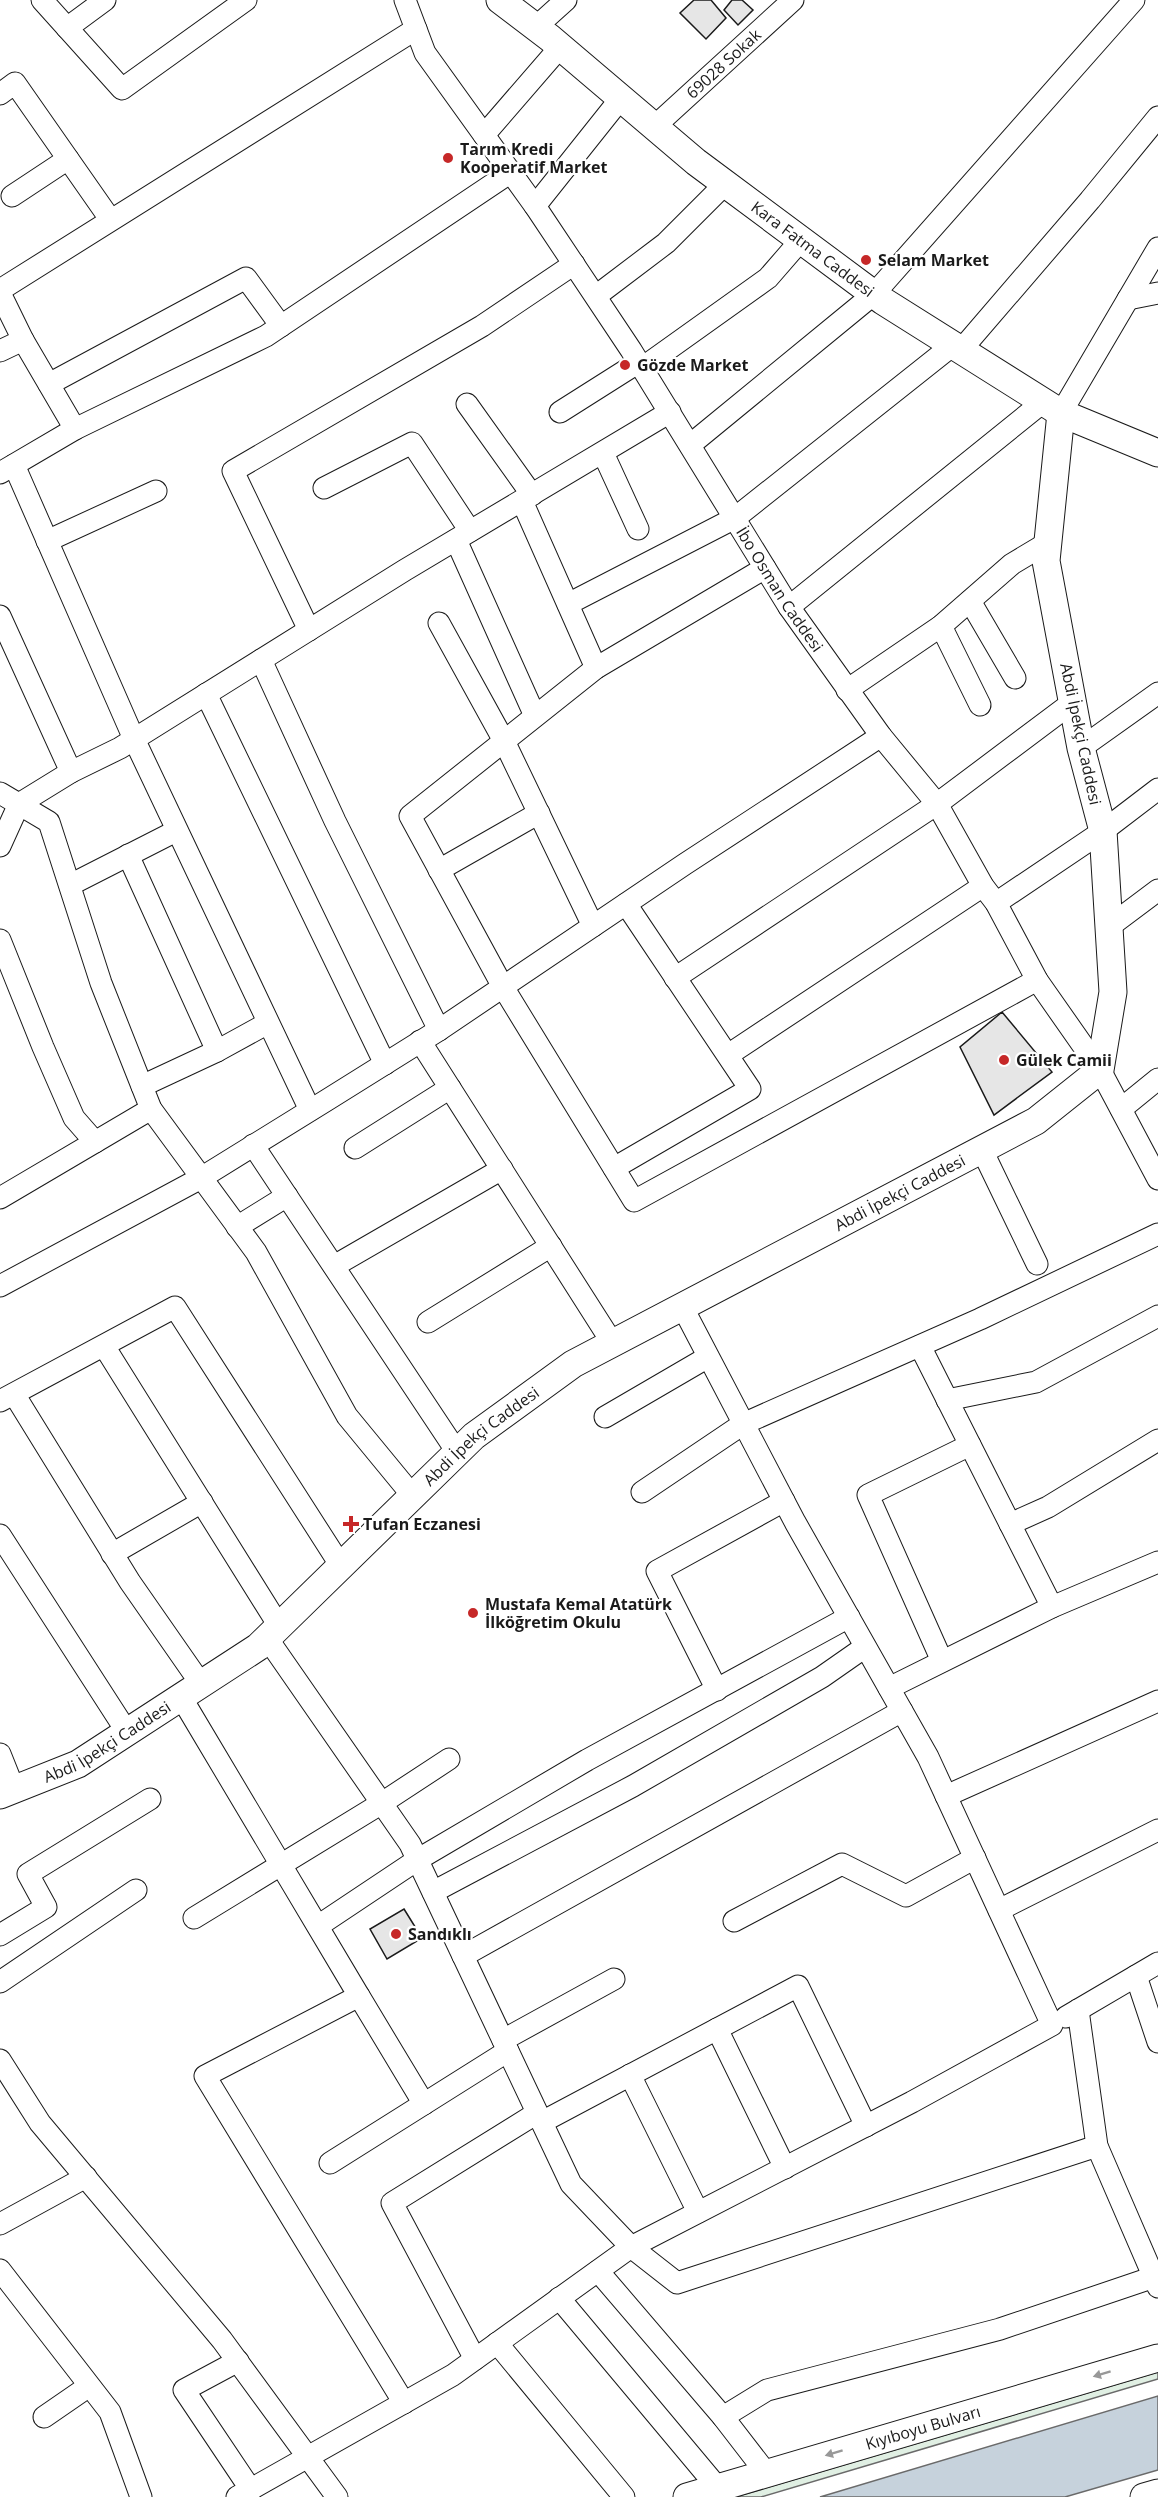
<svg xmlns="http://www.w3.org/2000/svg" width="1158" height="2497" viewBox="0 0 1158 2497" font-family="'Open Sans',sans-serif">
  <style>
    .green { fill: #e0efe3; stroke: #6a6a6a; stroke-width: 1.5 }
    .water { fill: #c6d2dc; stroke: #6a6a6a; stroke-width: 1.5 }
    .building { fill: #e6e6e6; stroke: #1a1a1a; stroke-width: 1.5 }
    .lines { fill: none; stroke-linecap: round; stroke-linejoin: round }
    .minor-casing { stroke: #1a1a1a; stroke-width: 23 }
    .major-casing { stroke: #1a1a1a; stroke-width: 29 }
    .minor { stroke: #fff; stroke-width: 21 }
    .major { stroke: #fff; stroke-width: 27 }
    .oneway { fill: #989898 }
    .poi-dot { fill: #c62828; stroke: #fff; stroke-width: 2 }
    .labels { text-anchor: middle; stroke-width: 4.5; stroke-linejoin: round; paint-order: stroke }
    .street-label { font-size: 16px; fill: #1a1a1a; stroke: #fff }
    .poi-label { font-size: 16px; font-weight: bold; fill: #1a1a1a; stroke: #fff; text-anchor: start }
  </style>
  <rect width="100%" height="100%" fill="#fff"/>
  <path class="green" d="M1158,2372V2379L761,2497H735Z"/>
  <path class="water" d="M1158,2396V2470L1065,2497H820Z"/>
  <g class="building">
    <path d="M694,0H711L726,18L706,39L680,13Z"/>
    <path d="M732,0H742L753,10L738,25L724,10Z"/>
    <path d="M1002,1012L1052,1072L994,1115L960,1047Z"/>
    <path d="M404,1909L422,1938L387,1959L370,1929Z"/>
  </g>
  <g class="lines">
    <g class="minor-casing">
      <g id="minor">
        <path d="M42,0L122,89L246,0"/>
        <path id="s1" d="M405,0L425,53L535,206L631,350L789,607L881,736L937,804L983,886L996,903L1037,980L1100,1070L1158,1179"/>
        <path d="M536,27L566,0"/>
        <path d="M67,28L105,0"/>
        <path d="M0,94L15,83L110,219"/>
        <path id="s2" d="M654,127L793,0"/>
        <path d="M484,135L561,46"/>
        <path d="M12,196L68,159"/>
        <path d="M535,206L621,98"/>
        <path d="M0,290L416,29"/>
        <path d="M0,293L23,340L75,429"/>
        <path d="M596,296L666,243L725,184"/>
        <path d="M1128,299L1158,293"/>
        <path d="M961,350L1090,200L1158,117"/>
        <path d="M0,351L23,340"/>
        <path d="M642,368L768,278L801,240"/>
        <path d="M49,384L246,278L281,326"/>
        <path d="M467,404L532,495"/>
        <path d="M560,412L639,362"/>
        <path d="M1061,413L1158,248"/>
        <path d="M690,445L874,294L1134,0"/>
        <path d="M603,453L638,529"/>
        <path d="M14,465L134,739L310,1110"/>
        <path d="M0,473L75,429L266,336L511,172"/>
        <path d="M324,488L412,443L470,531"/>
        <path d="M522,501L596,668"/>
        <path d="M456,540L535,716"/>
        <path d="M47,541L156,491"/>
        <path d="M765,568L596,668L410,816L503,987L634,1201L1037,980"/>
        <path d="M970,601L1015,678"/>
        <path d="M568,604L735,518L953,345"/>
        <path d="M789,607L1043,402"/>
        <path d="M0,616L71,772"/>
        <path d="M439,623L504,741L593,926"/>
        <path d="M941,626L980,705"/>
        <path d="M309,630L233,471L482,326L574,264"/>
        <path d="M261,660L335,821L439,1030"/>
        <path d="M847,690L941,626L1012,564L1047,543"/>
        <path d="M206,694L385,1064"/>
        <path d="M1081,748L1158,693"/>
        <path d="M0,793L49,822L101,983L151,1109L256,1252L347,1416L412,1495"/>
        <path d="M0,846L19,804L71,772L120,748L405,570L670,412"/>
        <path d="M128,855L217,1051"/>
        <path d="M439,870L539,813"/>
        <path d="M70,885L176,831"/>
        <path d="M996,903L1103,831L1158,789"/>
        <path d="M1110,926L1158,890"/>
        <path d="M0,940L43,1047L74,1118L95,1142"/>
        <path d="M675,978L937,804L1073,702"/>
        <path d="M420,1041L613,1344"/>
        <path d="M728,1055L983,886"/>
        <path d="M142,1086L217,1051L268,1023"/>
        <path d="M1121,1109L1158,1079"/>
        <path d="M253,1145L457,1452"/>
        <path d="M355,1148L450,1088"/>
        <path d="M982,1150L1037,1264"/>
        <path d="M614,1168L750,1089L626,904"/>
        <path d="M0,1198L151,1109"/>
        <path d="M237,1227L287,1196"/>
        <path d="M334,1266L502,1169"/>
        <path d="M0,1286L201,1178L327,1100L439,1030L685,864L881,736"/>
        <path d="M428,1322L551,1246"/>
        <path d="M104,1346L279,1626"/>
        <path d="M920,1346L1052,1607"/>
        <path d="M14,1394L130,1582L201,1684"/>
        <path d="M947,1400L1036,1382L1158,1316"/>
        <path d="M0,1401L175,1307L341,1566"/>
        <path d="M605,1417L708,1357"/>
        <path d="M642,1492L743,1424L980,1319L1158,1234"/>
        <path d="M1010,1524L1048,1507L1158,1440"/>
        <path d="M0,1535L127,1732"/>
        <path d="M112,1554L202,1502"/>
        <path d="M267,1638L410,1844L571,2184L631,2247L677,2283L1097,2146"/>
        <path d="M942,1661L868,1495L970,1445"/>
        <path d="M889,1688L1052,1607L1158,1562"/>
        <path d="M717,1690L657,1571L784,1501"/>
        <path d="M181,1697L359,1996L205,2076L404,2403"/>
        <path d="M0,1754L14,1789"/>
        <path d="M946,1796L1158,1701"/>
        <path d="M433,1892L633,1786L822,1677L865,1647"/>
        <path d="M999,1910L1158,1830"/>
        <path d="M194,1918L382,1803L449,1759"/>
        <path d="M734,1921L842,1864L906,1896L975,1858"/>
        <path d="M318,1926L417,1860L587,1760L849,1617"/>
        <path d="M0,1935L46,1907L28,1874L150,1799"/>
        <path d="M463,1956L902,1711"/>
        <path d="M1136,1976L1158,2042"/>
        <path d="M0,1982L136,1890"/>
        <path d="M359,1996L424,2104"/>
        <path d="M1078,2010L1097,2146L1158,2287"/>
        <path d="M1066,2017L1158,1963"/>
        <path d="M717,2029L785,2168"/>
        <path d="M503,2040L614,1979"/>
        <path d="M0,2060L40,2123L222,2340L337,2497"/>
        <path d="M630,2075L698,2212"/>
        <path d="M542,2122L798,1986L866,2126"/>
        <path d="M330,2163L508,2051"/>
        <path d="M0,2224L86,2177"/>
        <path d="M0,2270L110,2412L141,2497"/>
        <path d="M598,2271L723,2417L767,2474"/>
        <path d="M559,2298L718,2488"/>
        <path d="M497,2343L624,2497"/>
        <path d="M475,2359L392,2203L537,2113"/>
        <path d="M238,2361L184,2390L251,2490"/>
        <path d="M44,2417L89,2386"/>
        <path d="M723,2417L767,2390L1000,2329L1154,2277"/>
        <path d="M237,2497L453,2375L631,2247L912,2102L1052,2025L928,1757L795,1522L683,1308"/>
      </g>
    </g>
    <g class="major-casing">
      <g id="major">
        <path id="s3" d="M500,0L550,38L696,162L883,301L1061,413L1158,453"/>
        <path id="s4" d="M0,1795L78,1764L258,1647L474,1436L573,1364L1036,1121L1100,1070L1113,992L1103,831L1081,748L1046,561L1061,413"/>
        <path id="s5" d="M687,2497L1158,2358"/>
        <path d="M1144,2497L1158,2493"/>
      </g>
    </g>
    <use href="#minor" class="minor"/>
    <use href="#major" class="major"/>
  </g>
  <defs><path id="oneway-solid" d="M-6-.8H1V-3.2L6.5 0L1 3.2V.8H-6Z" transform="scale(1.5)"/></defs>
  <g class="oneway">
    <use href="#oneway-solid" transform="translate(1102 2374) rotate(163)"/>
    <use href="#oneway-solid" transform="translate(834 2453) rotate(163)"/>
  </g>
  <g class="poi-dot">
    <circle cx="448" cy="158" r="6"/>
    <circle cx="866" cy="260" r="6"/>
    <circle cx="625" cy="365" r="6"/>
    <circle cx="1004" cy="1060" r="6"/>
    <path d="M348 1515h6v6h6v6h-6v6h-6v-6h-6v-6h6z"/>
    <circle cx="473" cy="1613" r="6"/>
    <circle cx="396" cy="1934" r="6"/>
  </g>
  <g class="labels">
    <g class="street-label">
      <text dy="6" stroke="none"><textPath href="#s2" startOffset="94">69028 Sokak</textPath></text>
      <text dy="6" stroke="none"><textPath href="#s3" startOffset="400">Kara Fatma Caddesi</textPath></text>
      <text dy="6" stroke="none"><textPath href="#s1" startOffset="700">İbo Osman Caddesi</textPath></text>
      <text transform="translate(1081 734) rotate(78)" y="6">Abdi İpekçi Caddesi</text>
      <text dy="6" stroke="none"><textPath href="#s4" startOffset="1092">Abdi İpekçi Caddesi</textPath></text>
      <text dy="6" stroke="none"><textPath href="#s4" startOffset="606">Abdi İpekçi Caddesi</textPath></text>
      <text dy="6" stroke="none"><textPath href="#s4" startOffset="120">Abdi İpekçi Caddesi</textPath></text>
      <text dy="6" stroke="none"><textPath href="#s5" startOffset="246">Kıyıboyu Bulvarı</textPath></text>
    </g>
    <g class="poi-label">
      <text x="460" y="155">Tarım Kredi<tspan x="460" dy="18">Kooperatif Market</tspan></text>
      <text x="878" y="266">Selam Market</text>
      <text x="637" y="371">Gözde Market</text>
      <text x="1016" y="1066">Gülek Camii</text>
      <text x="363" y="1530">Tufan Eczanesi</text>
      <text x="485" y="1610">Mustafa Kemal Atatürk<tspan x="485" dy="18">İlköğretim Okulu</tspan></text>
      <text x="408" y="1940">Sandıklı</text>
    </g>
  </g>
</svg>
